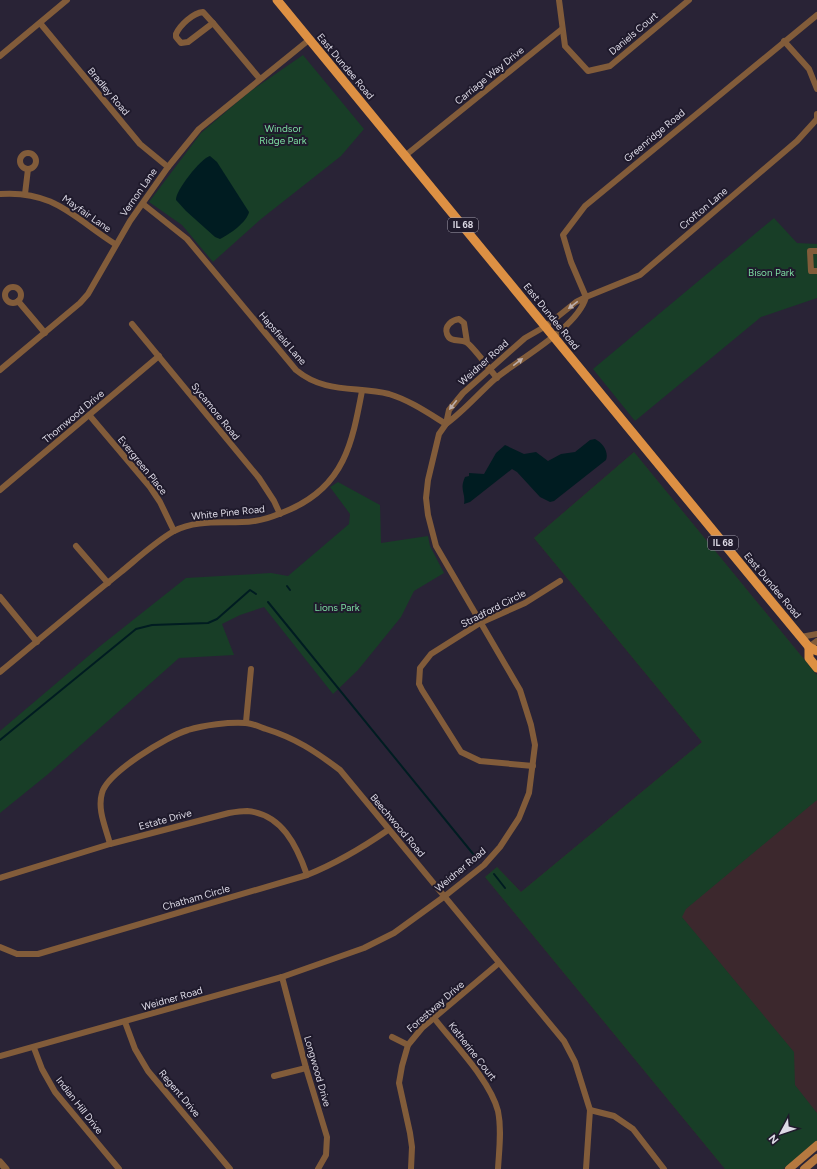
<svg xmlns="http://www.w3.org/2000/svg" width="817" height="1169" viewBox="0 0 817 1169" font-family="Figtree,sans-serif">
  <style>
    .education { fill: #3c282d }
    .green { fill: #183e27 }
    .water { fill: #001c21 }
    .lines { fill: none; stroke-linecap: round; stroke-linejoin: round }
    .stream { stroke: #001c21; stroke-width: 2 }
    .minor { stroke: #825c3a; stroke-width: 6 }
    .tertiary { stroke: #825c3a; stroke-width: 7 }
    .secondary { stroke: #b67940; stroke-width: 8 }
    .primary { stroke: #dd9043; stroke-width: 9 }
    .oneway { fill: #bdaeaa }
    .labels { text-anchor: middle; stroke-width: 4; stroke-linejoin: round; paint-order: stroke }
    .shield { fill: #1f1a2c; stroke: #a4a0ae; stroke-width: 1 }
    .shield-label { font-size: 9px; font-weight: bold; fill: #dddae6 }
    .street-label { font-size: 10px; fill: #dddae6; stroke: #1f1a2c }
    .park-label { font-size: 10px; fill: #7ddda2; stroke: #1f1a2c }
  </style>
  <rect width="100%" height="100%" fill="#292336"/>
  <path class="education" d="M634,452L817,675V1141L783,1169H725L485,877L497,867L521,892L702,742L534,538Z"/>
  <g class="green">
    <path d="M303,55L364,129L341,156L261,219L213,262L182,225L149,202L201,133L248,93Z"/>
    <path d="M774,218L797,243L817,244V298L761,317L635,421L593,369Z"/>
    <path d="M634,452L817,675V800L686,909L682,917L794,1052L795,1085L817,1113V1141L783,1169H725L485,877L497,867L521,892L702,742L534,538Z"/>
    <path d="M338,482L380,505L381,543L428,536L430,546L444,573L414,591L401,617L358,670L333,694L264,607L240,615L222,624L234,655L179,658L47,775L0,813V731L99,647L186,578L271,573L288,576L349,524L350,514L330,487Z"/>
  </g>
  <g class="water">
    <path d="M210,156L217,162L249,212C247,222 230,234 220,239L215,237L186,211L176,200C175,191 201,158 210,156Z"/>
    <path d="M595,439C603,443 609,452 606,460L554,501L550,502L540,497L517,472L512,469L470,502L464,504C466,493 459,490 465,477L469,476V473L484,474L496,453L505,445L524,454L536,452L548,461L561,454L575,452L590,440Z"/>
  </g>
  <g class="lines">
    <g class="stream">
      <path d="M287,586L290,590"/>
      <path d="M268,602L474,855"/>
      <path d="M0,740L136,629L152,625L208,623L217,619L250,590L256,594"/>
      <path d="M494,874L505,888"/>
    </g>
    <g class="minor">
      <path d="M559,0L565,46L588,71L610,66L689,0"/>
      <path d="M203,12L213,23L188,42L181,43L176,37V34C180,25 193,13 203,12Z"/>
      <path d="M817,15L585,206L563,235L571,262L586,297L640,275L797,141L817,119V114"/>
      <path d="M40,23L140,144L168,167"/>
      <path d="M213,23L260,79"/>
      <path d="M784,41L809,69L817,89"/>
      <path d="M0,56L67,0"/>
      <circle cx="28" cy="161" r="8"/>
      <path d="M406,155L562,29"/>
      <path d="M0,194C54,190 74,218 115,244"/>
      <path d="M25,194L28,169"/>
      <path d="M143,204L187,239L296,370C325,394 356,386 389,394C409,400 428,413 446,424"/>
      <path d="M817,251H810L811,271H817"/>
      <circle cx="13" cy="295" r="8"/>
      <path d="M18,301L45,333"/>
      <path d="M132,324L259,478L274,501L280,514"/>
      <path d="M467,342L464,323L459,319C452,320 444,326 447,334C450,343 460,339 466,342C472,345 491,371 497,378"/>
      <path d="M0,370L80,303L88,294L130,221L168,167L199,129L310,39"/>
      <path d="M90,416L150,487L160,502L174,531"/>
      <path d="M0,490L159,356"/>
      <path d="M76,546L108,583"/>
      <path d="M0,597L37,642"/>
      <path d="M801,637L817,634"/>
      <path d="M809,647L817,641"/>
      <path d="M0,672C40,639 80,605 121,572C138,558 155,542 174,531C195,520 219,523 242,522C260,522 275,516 291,509C344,485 352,444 362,391"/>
      <path d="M246,722L251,669"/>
      <path d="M533,766L480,761L461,752L422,690L419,684L420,668L431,654L480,623L525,603L560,581"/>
      <path d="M110,844C106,828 97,810 102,793C107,773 167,736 188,730C204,725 229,722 245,723C252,723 260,727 266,729C295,738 315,751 340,770L564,1041L575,1062L590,1110L586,1169"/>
      <path d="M0,878L110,844L229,813C235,812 241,811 247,811C282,814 297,846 307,875"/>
      <path d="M0,947L17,954H38L307,875C337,863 362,848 388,830"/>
      <path d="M282,977L306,1068L327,1137L326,1155L318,1169"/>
      <path d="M434,1018C454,1044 490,1080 498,1111C502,1130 499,1150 498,1169"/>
      <path d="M125,1022L135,1049L148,1071L230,1169"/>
      <path d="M392,1037L408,1045"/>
      <path d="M34,1048L42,1069L55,1092L119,1169"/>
      <path d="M0,1056L282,977L364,948L394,933L445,896L484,865L500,847L519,818L529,793L535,745L531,725L520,690L436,546L428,515L426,498L428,480L439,434L446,424L449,410L463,393L525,338L546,326L576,302L586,297C578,327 521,358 496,378C479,393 464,411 446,424"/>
      <path d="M274,1076L306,1068"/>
      <path d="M590,1110L614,1116L633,1129L664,1169"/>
      <path d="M411,1169L412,1147L410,1133L399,1083L402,1066L408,1045L422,1028L499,963"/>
    </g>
    <path class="tertiary" d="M0,1162L6,1169"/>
    <g class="secondary">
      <path d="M789,1169L817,1145"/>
      <path d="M804,1169L817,1158"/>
    </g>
    <g class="primary">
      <path d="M277,0L766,595L809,647L817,651"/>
      <path d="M809,647V658L817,668"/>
    </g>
  </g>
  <defs><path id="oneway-solid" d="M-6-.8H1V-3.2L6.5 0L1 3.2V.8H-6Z"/></defs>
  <g class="oneway">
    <use href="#oneway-solid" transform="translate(573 305) rotate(143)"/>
    <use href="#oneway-solid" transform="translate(518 362) rotate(-37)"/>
    <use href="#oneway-solid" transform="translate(453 405) rotate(128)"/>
  </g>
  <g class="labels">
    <g class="shield">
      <rect x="448" y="218" width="30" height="14" rx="3"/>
      <rect x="708" y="536" width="30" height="14" rx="3"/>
    </g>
    <g class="shield-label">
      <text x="463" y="228">IL 68</text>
      <text x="723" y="546">IL 68</text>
    </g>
    <g class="street-label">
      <text transform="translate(633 33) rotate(-40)" y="4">Daniels Court</text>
      <text transform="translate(346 66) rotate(50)" y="4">East Dundee Road</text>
      <text transform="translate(489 75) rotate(-39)" y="4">Carriage Way Drive</text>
      <text transform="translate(109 91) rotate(50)" y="4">Bradley Road</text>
      <text transform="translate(654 135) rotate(-40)" y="4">Greenridge Road</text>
      <text transform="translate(138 192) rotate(-55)" y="4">Vernon Lane</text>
      <text transform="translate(703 208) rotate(-40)" y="4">Crofton Lane</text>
      <text transform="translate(87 213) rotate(35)" y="4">Mayfair Lane</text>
      <text transform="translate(552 316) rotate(51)" y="4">East Dundee Road</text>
      <text transform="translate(283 338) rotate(49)" y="4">Hapsfield Lane</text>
      <text transform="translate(483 362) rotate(-42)" y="4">Weidner Road</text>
      <text transform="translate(216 411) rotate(51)" y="4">Sycamore Road</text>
      <text transform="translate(73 416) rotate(-40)" y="4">Thornwood Drive</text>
      <text transform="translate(143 465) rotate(51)" y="4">Evergreen Place</text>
      <text transform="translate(228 512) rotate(-6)" y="4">White Pine Road</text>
      <text transform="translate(773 585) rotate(50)" y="4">East Dundee Road</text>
      <text transform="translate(493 608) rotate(-27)" y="4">Stradford Circle</text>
      <text transform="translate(165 819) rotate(-15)" y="4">Estate Drive</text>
      <text transform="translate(398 825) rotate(50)" y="4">Beechwood Road</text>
      <text transform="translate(460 869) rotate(-40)" y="4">Weidner Road</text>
      <text transform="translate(196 897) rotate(-16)" y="4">Chatham Circle</text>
      <text transform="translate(172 998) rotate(-16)" y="4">Weidner Road</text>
      <text transform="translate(435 1006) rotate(-41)" y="4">Forestway Drive</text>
      <text transform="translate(473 1051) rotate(52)" y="4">Katherine Court</text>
      <text transform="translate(318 1071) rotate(74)" y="4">Longwood Drive</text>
      <text transform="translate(180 1093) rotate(50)" y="4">Regent Drive</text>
      <text transform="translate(80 1105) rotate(52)" y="4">Indian Hill Drive</text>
    </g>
    <g class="park-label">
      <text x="283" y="132">Windsor<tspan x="283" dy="12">Ridge Park</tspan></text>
      <text x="771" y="276">Bison Park</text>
      <text x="337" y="611">Lions Park</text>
    </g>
  </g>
  <g transform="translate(781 1133) rotate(230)" stroke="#1f1a2c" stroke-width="3" paint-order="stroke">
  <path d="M0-3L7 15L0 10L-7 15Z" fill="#dddae6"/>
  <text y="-6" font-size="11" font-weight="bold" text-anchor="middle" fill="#dddae6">N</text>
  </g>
</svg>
